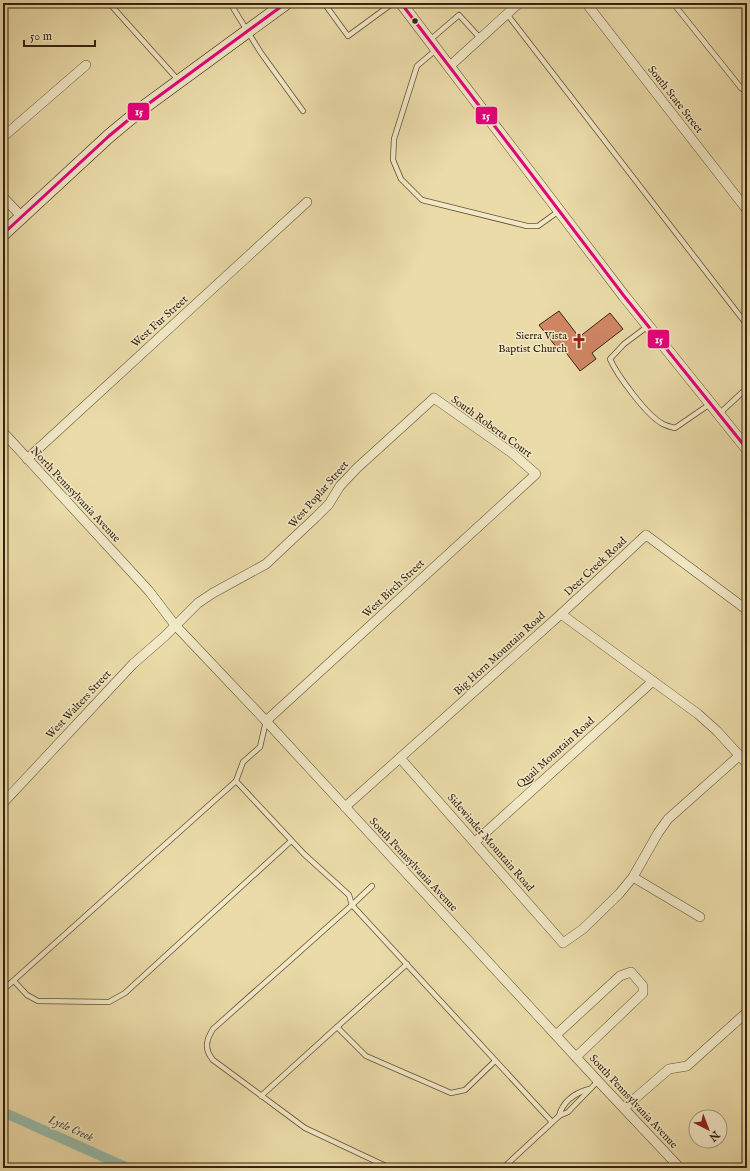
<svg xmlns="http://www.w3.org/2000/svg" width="750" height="1171" viewBox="0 0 750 1171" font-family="'IM FELL English',serif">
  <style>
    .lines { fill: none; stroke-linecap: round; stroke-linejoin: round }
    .canal { stroke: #98bbaa; stroke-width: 10 }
    .building { fill: #d18766; stroke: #362210 }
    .service-casing { stroke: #635036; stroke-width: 6 }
    .minor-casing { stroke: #635036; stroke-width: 10 }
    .tertiary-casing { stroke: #635036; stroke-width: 12 }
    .secondary-casing { stroke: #362210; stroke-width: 14 }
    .service { stroke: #f1e8c6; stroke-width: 4.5 }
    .minor { stroke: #f1e8c6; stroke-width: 9 }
    .tertiary { stroke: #f1e8c6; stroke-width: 11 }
    .secondary { stroke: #f1e8c6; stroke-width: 13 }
    .bus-1-casing { stroke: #f1e8c6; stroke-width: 6 }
    .bus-1 { stroke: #e5007d; stroke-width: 3 }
    .bus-dot { fill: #362210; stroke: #f1e8c6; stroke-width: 1.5 }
    .labels { text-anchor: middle; stroke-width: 3; stroke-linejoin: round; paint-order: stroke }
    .street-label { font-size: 11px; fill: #362210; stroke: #f1e8c6 }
    .poi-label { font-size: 11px; fill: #362210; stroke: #f1e8c6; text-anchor: end }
    .water-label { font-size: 12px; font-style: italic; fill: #53503e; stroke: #f1e8c6 }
    .line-badge { stroke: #f1e8c6; stroke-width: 1.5 }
    .badge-label { font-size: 11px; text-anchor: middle; font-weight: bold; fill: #fff }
  </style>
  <rect width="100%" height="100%" fill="#eadba8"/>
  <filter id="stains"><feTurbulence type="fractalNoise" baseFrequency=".005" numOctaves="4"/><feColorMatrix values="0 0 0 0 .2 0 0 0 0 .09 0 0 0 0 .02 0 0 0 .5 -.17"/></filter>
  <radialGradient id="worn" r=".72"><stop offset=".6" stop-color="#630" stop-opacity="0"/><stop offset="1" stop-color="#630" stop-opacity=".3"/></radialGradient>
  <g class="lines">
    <path class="canal" d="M3,1112L128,1168"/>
  </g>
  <path class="building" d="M559,311L579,337L610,313L623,329L592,353L596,359L580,371L561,346L557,348L539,325Z"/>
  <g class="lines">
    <g class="service-casing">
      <g id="service">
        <path d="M109,3L179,81"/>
        <path d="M230,3L261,53L303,111"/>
        <path d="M324,3L348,36L393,3"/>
        <path d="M673,3L741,88L747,92"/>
        <path d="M507,14L747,325"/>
        <path d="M430,40L459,15L480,38"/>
        <path d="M437,49L417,66L394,139L393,160L401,179L422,200L527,226H538L559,211"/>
        <path d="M648,326L624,344L610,359C617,375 647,416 663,424C667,426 671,427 675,428L710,404"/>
        <path d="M719,414L747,388"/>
        <path d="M236,781L304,854L349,895L352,905L372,886"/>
        <path d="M14,981L27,995L38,1001L109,1002L125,993L291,841"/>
        <path d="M3,990L236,781L243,762L260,747L266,721"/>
        <path d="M337,1027L407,964"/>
        <path d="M261,1096L337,1027L366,1056L451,1093L465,1090L495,1061"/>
        <path d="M559,1116C563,1101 575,1093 589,1089"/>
        <path d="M390,1168L305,1128L213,1060C204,1049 206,1040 213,1029L352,905L552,1122"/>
        <path d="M503,1168L559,1116L568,1112L598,1081"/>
      </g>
    </g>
    <g class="minor-casing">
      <g id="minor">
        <path d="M586,3L747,210"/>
        <path d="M450,66L519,3"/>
        <path d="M3,137L86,65"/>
        <path d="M3,197L22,217"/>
        <path d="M3,432L149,591L175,625L266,721L598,1081L680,1168"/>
        <path d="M27,459L307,202"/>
        <path d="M561,614L646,535L747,610"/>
        <path d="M400,758L563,943L583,929L619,894L633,877L658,833L668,819L740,755"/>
        <path d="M3,803L133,664L165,636L198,603L213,593L266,564L316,517L329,504L340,486L357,468L434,398L512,453L536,474L266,721"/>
        <path d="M345,807L561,614L698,714L717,731L747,764"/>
        <path d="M475,842L653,681"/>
        <path d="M633,877L700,917"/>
        <path d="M556,1035L620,976L631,972L643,986V993L576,1057"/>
        <path d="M624,1108L669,1069L687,1066L747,1012"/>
      </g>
    </g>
    <g class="tertiary-casing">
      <path id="tertiary" d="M401,3L624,296L747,449"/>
    </g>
    <g class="secondary-casing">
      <path id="secondary" d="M3,234L109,136L144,107L286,3"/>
    </g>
    <use href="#service" class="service"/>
    <use href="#minor" class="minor"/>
    <use href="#tertiary" class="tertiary"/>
    <use href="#secondary" class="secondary"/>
    <g class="bus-1-casing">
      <g id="bus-1">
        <path d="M401,3L624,296L747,449"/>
        <path d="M3,234L109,136L144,107L286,3"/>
      </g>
    </g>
    <use href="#bus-1" class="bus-1"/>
  </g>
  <defs>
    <g id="church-bare" transform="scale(1.2)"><path d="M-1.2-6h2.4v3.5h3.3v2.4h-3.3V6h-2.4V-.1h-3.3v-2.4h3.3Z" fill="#8f2418" stroke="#f1e8c6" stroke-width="2.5" paint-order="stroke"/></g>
  </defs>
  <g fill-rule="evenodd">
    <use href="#church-bare" x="579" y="341"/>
  </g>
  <circle class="bus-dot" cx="415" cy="21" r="3.5"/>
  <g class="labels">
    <g class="street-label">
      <text transform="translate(676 99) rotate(52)" y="4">South State Street</text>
      <text transform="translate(159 321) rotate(-42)" y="4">West Fur Street</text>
      <text transform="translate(492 426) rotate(36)" y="4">South Roberta Court</text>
      <text transform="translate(76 494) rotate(47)" y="4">North Pennsylvania Avenue</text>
      <text transform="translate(318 494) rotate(-49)" y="4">West Poplar Street</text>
      <text transform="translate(595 566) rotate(-43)" y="4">Deer Creek Road</text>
      <text transform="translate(393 588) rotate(-43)" y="4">West Birch Street</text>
      <text transform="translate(499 653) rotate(-42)" y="4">Big Horn Mountain Road</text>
      <text transform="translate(78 704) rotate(-47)" y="4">West Walters Street</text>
      <text transform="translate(555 752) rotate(-42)" y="4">Quail Mountain Road</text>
      <text transform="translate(491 842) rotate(49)" y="4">Sidewinder Mountain Road</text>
      <text transform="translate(414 864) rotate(47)" y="4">South Pennsylvania Avenue</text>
      <text transform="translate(634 1101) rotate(47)" y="4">South Pennsylvania Avenue</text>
    </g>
    <g class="poi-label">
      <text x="567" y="339">Sierra Vista<tspan x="567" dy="13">Baptist Church</tspan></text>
    </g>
    <g class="water-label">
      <text transform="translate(71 1128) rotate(24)" y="4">Lytle Creek</text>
    </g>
  </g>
  <g class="line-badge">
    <rect x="127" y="102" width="23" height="19" rx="4" fill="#e5007d"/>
    <rect x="475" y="106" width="23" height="19" rx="4" fill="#e5007d"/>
    <rect x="647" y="329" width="23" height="20" rx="4" fill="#e5007d"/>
  </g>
  <g class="badge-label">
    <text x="139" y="115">15</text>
    <text x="486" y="119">15</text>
    <text x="659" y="343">15</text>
  </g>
  <rect width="750" height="1171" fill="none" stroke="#eadba8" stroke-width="16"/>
  <rect x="4" y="4" width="742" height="1163" fill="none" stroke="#362210" stroke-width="2"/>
  <rect x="8" y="8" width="734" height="1155" fill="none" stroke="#362210"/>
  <g transform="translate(708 1129) rotate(138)"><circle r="19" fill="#f1e8c6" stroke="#a6997d"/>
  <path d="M0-3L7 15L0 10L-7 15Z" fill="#8f2418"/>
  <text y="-6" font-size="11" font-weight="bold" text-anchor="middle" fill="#362210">N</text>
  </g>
  <path d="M24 40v6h71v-6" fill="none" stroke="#362210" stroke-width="2"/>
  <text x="30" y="40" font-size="12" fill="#362210" stroke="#f1e8c6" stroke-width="3" paint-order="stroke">50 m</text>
  <rect width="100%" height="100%" filter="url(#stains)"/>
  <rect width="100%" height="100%" fill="url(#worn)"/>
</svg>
